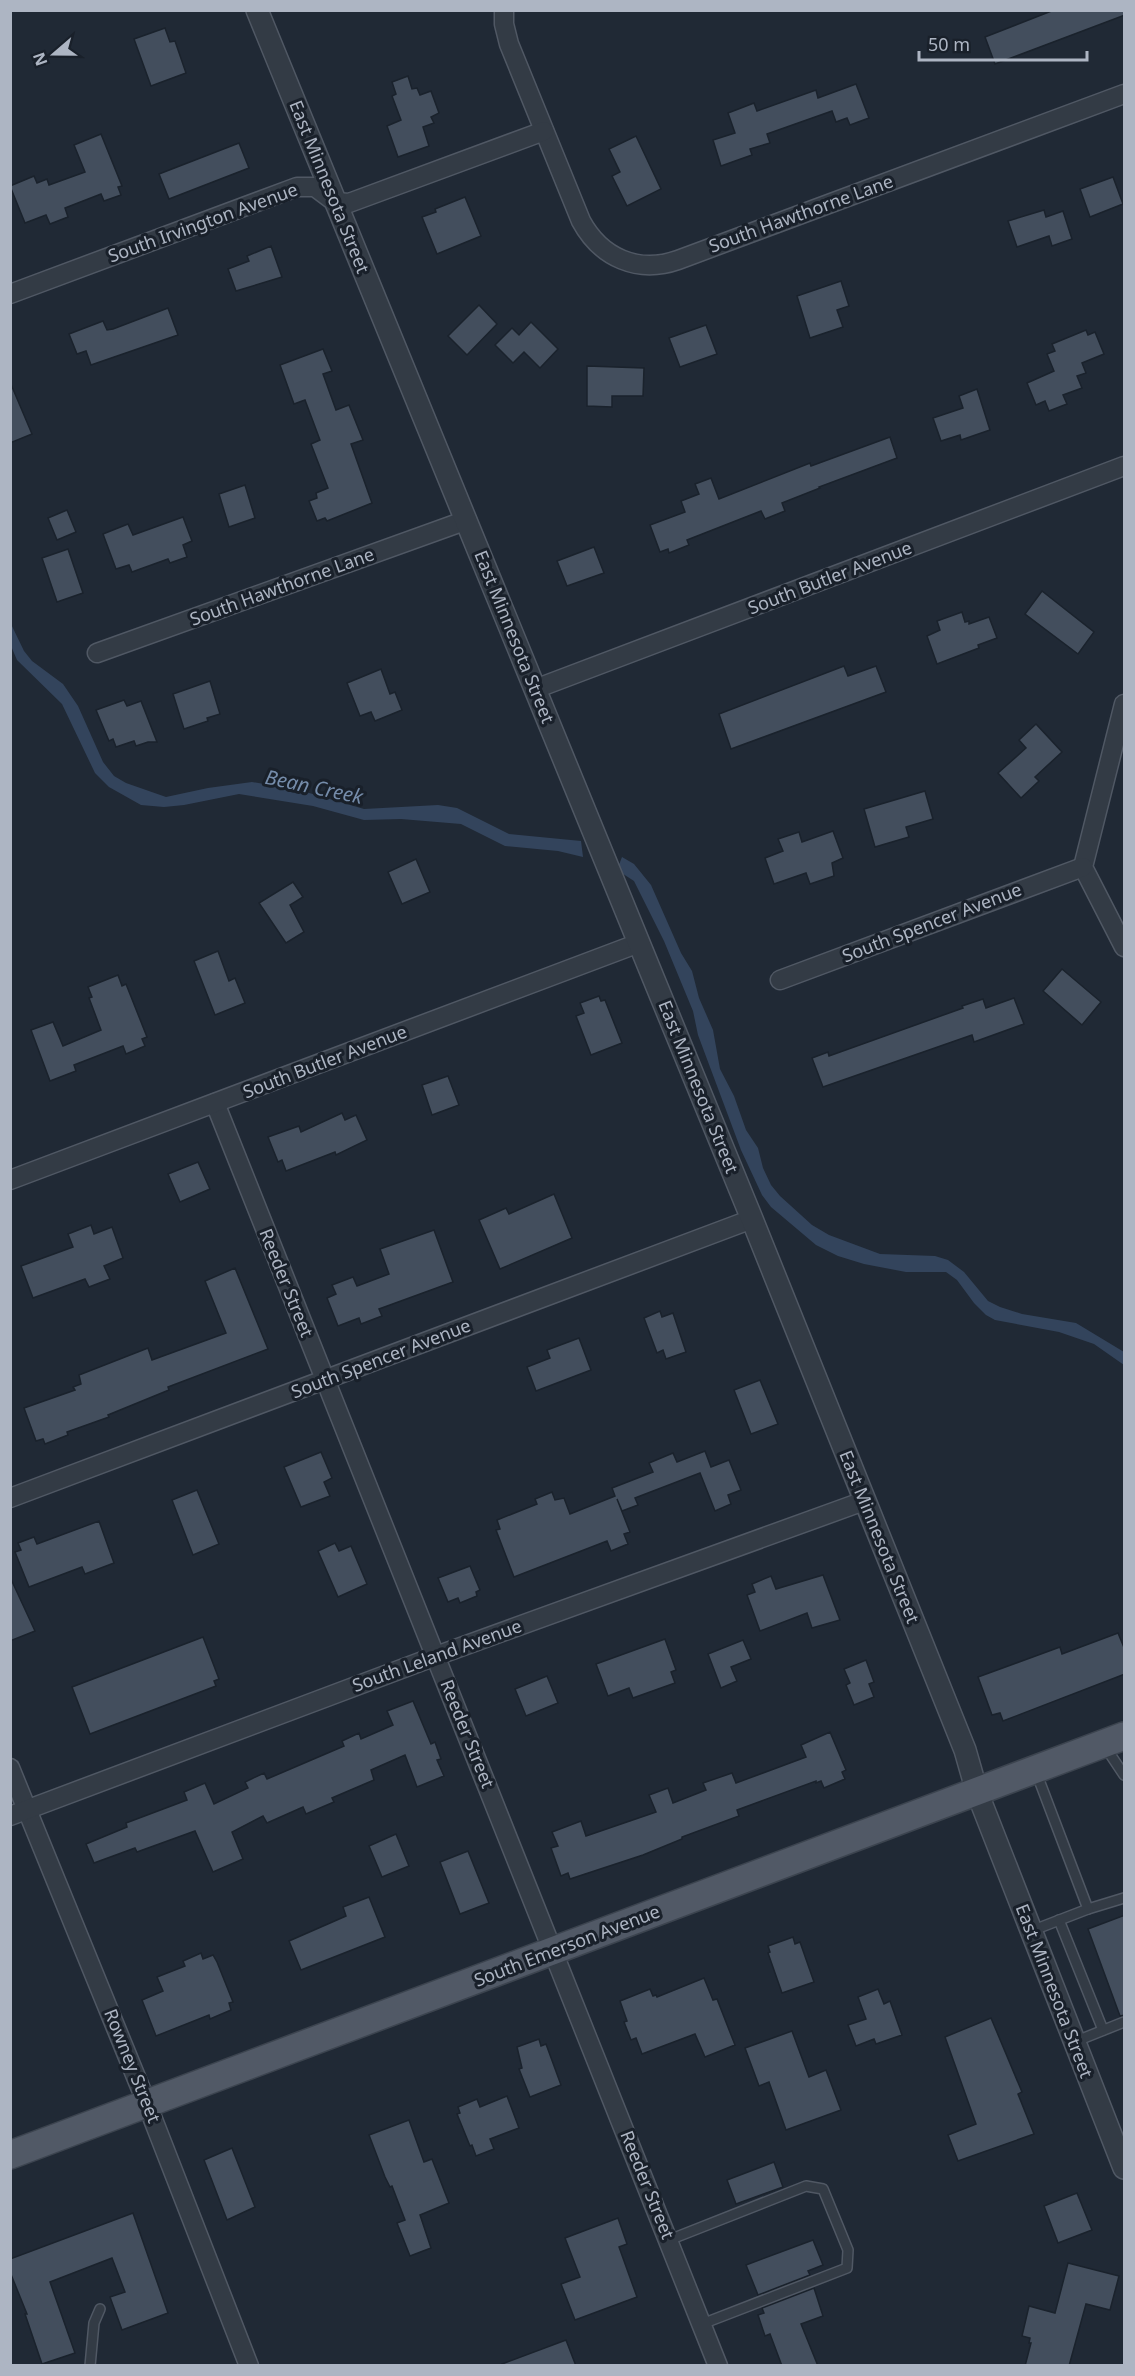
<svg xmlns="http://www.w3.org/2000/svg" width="1135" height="2376" viewBox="0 0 1135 2376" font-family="'Noto Sans',sans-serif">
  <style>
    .water { fill: #33445c }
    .building { fill: #434e5d; stroke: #1a222c; stroke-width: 1.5 }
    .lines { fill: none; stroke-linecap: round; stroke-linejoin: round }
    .service-casing { stroke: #505864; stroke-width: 12 }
    .minor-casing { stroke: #505864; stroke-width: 21 }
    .tertiary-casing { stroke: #505864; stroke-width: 24 }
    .primary-casing { stroke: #3c444f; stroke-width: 30 }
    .service { stroke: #333b45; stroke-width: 9 }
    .minor { stroke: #333b45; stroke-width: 18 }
    .tertiary { stroke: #333b45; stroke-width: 21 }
    .primary { stroke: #515966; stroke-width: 27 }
    .labels { text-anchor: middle; stroke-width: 6; stroke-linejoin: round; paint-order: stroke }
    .street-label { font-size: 18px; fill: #adb5c3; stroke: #19202a }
    .water-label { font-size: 20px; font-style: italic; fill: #758caa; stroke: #19202a }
  </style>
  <rect width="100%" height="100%" fill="#202935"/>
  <g class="water">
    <path d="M10,622L24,651L32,661L63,684L78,706L103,762L114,776L126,783L166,797L208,788L252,782L299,790L364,809L438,805L457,808L509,834L581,841L583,857L558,851L505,846L461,824L401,819L364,820L313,806L239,794L184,805L164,807L141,805L109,787L95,773L62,704L17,660L11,646Z"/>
    <path d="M622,857L634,864L651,885L681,953L692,971L699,998L713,1030L720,1069L734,1096L746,1130L758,1148L763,1168L771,1185L780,1196L812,1225L829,1235L880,1254L935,1256L948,1260L964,1272L988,1301L1000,1307L1022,1314L1076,1323L1124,1352V1365L1094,1344L1059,1332L995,1320L986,1315L974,1303L957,1280L946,1272H906L864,1264L838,1256L816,1245L771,1207L762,1195L741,1150L698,1035L693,1011L664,941L634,881L617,870Z"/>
  </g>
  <g class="building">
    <path d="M1054,10H1125V15L995,64L985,37Z"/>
    <path d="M165,28L170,42L175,41L186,73L151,86L134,39Z"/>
    <path d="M408,76L412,89L417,88L420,95L431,91L439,113L431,117L434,123L423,127L429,146L398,157L387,126L401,120L392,96L396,94L392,82Z"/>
    <path d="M856,84L869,118L850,125L847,118L836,122L832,111L767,134L770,143L750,149L752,155L721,166L713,140L735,133L728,113L754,103L757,111L816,90L818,98Z"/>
    <path d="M101,134L122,186L118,187L121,195L104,201L101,194L65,208L68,217L50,224L46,215L25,223L10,186L34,176L37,183L47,179L49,185L85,172L74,145Z"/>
    <path d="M636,136L661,189L627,206L612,176L620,172L609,149Z"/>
    <path d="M239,143L249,168L169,199L159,174Z"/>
    <path d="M1113,177L1123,204L1090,217L1080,189Z"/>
    <path d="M465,197L481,236L437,254L422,217L436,212L435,209Z"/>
    <path d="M1044,210L1046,217L1063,211L1072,239L1052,246L1049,236L1017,247L1008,221Z"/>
    <path d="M271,246L282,277L236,291L228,269L249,261L247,256Z"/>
    <path d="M841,281L849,306L837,310L843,327L810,338L797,296Z"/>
    <path d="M479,305L497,324L467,355L448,336Z"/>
    <path d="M168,308L178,335L91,365L86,351L77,354L69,334L103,321L107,330L113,329Z"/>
    <path d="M531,322L558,349L540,368L524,352L513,363L495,345L512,328L519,335Z"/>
    <path d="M706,325L717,354L680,367L669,338Z"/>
    <path d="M1086,330L1088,335L1095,332L1104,354L1082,363L1086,373L1077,376L1082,388L1063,395L1067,404L1049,411L1045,401L1036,405L1027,383L1054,371L1047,354L1055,351L1052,344Z"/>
    <path d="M323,349L332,371L323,374L336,410L349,405L363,440L351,444L372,503L327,521L325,518L317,521L309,501L317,498L316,493L328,488L311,444L320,440L305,400L294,404L280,365Z"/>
    <path d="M587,366L644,368L643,396H612V407L587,406Z"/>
    <path d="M10,382L32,434L10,443Z"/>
    <path d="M977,389L990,430L961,440L960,435L941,441L933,418L963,408L959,396Z"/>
    <path d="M890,437L897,458L819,487L820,488L782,503L785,511L765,519L761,511L687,540L689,545L669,553L668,549L660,552L650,525L685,512L681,501L699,494L695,484L711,478L719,499L810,463L811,466Z"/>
    <path d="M245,485L255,518L229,527L219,494Z"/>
    <path d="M67,510L76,532L57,540L48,518Z"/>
    <path d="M183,517L192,541L183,545L187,557L170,563L168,559L132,572L129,565L116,569L103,534L128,524L133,535Z"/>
    <path d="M594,547L604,573L567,586L557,561Z"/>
    <path d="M68,549L83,593L57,602L42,558Z"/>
    <path d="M1042,591L1094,632L1078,654L1025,614Z"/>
    <path d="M962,612L965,622L969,621V624L989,617L997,638L978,645L979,648L937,664L927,636L940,630L937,621Z"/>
    <path d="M844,666L848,676L876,666L886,692L731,749L719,714Z"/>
    <path d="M381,669L390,694L395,692L402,710L375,721L371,712L360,716L347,683Z"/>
    <path d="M210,681L220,714L207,718L208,721L184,729L173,694Z"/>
    <path d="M124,700L127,706L141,701L157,742H148L136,746L134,741L116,747L113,739L109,741L96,710Z"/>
    <path d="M1036,724L1062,752L1035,777L1039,781L1021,798L998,773L1026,748L1019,740Z"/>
    <path d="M925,791L933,819L906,827L909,837L875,847L864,809Z"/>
    <path d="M833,831L843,858L832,863L834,876L810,884L806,873L774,884L765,858L783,851L778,839L799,832L802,842Z"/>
    <path d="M416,859L430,892L402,904L388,872Z"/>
    <path d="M293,882L303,897L290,905L304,932L286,943L259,903Z"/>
    <path d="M218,951L229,981L235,978L245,1003L215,1015L194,961Z"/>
    <path d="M1062,969L1101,1002L1082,1025L1043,991Z"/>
    <path d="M118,975L122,986L126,984L147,1037L142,1039L145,1046L126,1054L123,1046L74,1065L76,1071L50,1081L31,1030L53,1022L63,1046L101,1030L89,998L92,997L88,987Z"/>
    <path d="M599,996L601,1001L605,1000L622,1043L591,1055L576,1016L584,1013L580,1003Z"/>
    <path d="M1014,998L1024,1024L974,1042L972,1035L823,1087L812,1058L828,1052L829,1056L963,1008L962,1006L983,999L986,1008Z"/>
    <path d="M448,1076L459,1105L432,1115L422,1085Z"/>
    <path d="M342,1113L345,1120L356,1115L367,1140L336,1155L335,1152L286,1171L282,1160L278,1162L268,1137L299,1126L301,1132Z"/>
    <path d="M198,1162L210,1189L180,1202L168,1174Z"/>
    <path d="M554,1194L572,1238L500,1269L479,1220L506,1208L509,1214Z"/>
    <path d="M91,1225L94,1234L112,1227L123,1258L104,1266L110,1279L89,1287L85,1279L33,1298L21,1266L73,1247L68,1234Z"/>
    <path d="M434,1230L453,1282L379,1309L382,1316L361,1324L359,1318L338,1326L327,1298L336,1294L332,1285L353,1277L357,1286L389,1274L380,1249Z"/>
    <path d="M235,1268L268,1349L168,1387L169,1390L108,1415L109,1417L67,1432L68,1435L45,1444L43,1439L36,1441L24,1408L75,1390L73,1387L81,1384L79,1375L148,1348L152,1360L226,1333L205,1281Z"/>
    <path d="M660,1311L662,1317L673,1313L686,1352L666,1359L663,1350L657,1353L644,1318Z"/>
    <path d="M579,1338L591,1370L536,1391L527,1367L550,1358L547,1350Z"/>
    <path d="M760,1380L778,1424L751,1434L734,1390Z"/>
    <path d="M705,1451L711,1467L729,1460L741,1490L728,1495L731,1504L715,1511L700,1473L635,1498L638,1505L622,1511L617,1499L630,1532L624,1534L628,1544L611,1551L607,1541L514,1577L496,1530L500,1529L497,1520L537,1504L535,1499L552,1492L555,1500L564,1498L570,1514L615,1496L612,1488L653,1472L649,1463L673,1453L677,1462Z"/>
    <path d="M321,1452L332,1478L324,1482L330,1496L301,1507L284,1467Z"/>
    <path d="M197,1490L219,1544L193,1555L172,1500Z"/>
    <path d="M99,1521L114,1563L85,1574L82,1567L29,1587L15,1552L21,1550L18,1543L34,1537L37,1544Z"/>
    <path d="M335,1543L339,1551L351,1546L367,1584L338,1597L318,1551Z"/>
    <path d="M470,1566L480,1590L476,1592L477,1596L460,1603L458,1598L448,1602L438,1578Z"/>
    <path d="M823,1575L840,1620L812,1628L807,1613L760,1631L747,1595L755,1592L752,1584L771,1576L776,1589Z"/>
    <path d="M10,1577L35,1631L10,1641Z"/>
    <path d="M1118,1633L1125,1650V1674L1003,1721L1000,1713L992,1715L978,1677L1060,1647L1062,1654Z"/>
    <path d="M203,1637L219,1679L214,1681L216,1686L90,1734L72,1687Z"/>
    <path d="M665,1639L676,1670L671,1672L675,1683L633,1698L629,1688L608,1696L596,1664Z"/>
    <path d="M743,1640L751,1659L731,1667L737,1681L721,1688L708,1654Z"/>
    <path d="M866,1660L874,1682L869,1684L874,1697L854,1705L846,1685L850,1683L844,1669Z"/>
    <path d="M547,1676L558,1703L526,1716L515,1689Z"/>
    <path d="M413,1701L431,1744L435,1742L441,1759L437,1760L444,1776L417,1787L405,1755L371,1770L374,1780L332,1798L334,1802L306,1814L303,1807L267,1823L263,1816L232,1832L243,1859L213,1872L195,1831L137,1852L135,1848L94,1863L86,1844L127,1827L126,1823L187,1800L184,1792L205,1783L214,1804L248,1788L245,1782L264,1773L267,1779L344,1746L342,1741L359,1733L361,1739L393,1725L387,1711Z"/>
    <path d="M830,1732L846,1770L842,1772L845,1779L824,1788L821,1781L816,1783V1781L737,1810L739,1816L682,1837V1839L643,1855L570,1879L568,1873L561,1876L551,1848L558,1846L552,1832L581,1821L586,1836L656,1812L649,1795L668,1788L673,1803L706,1790L703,1783L732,1773L736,1783L806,1757L801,1745Z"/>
    <path d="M396,1834L409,1866L382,1877L369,1846Z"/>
    <path d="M468,1851L489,1903L460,1914L440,1862Z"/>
    <path d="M369,1897L385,1937L301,1970L289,1941L346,1916L343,1907Z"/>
    <path d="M1125,1915V2015L1120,2016L1088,1929Z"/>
    <path d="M793,1937L795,1944L800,1942L814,1982L782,1993L768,1953L770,1952L768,1946Z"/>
    <path d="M201,1953L203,1959L213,1955L217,1962L233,2002L229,2003L231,2010L210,2019L209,2015L156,2036L142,2000L163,1991L157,1977L185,1966L183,1961Z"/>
    <path d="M704,1978L713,2000L717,1999L735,2045L705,2057L695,2034L642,2054L636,2038L631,2040L624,2022L627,2021L620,2001L650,1989L653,1996L656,1995L657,1997Z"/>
    <path d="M878,1989L884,2004L890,2001L902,2035L876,2044L874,2039L856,2046L848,2025L866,2019L858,1997Z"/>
    <path d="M991,2018L1022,2092L1018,2094L1034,2134L958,2161L948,2135L976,2124L945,2037Z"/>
    <path d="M792,2031L809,2077L826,2070L841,2110L786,2130L769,2082L759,2086L745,2048Z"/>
    <path d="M539,2039L541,2046L546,2044L561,2085L530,2097L519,2069L522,2068L517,2047Z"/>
    <path d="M507,2096L519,2128L490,2139L494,2149L476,2156L472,2145L470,2146L457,2114L460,2113L458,2107L477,2099L480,2107Z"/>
    <path d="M409,2120L424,2162L432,2159L449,2203L420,2215L431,2248L410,2256L397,2223L405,2220L392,2186L390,2187L385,2177L369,2135Z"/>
    <path d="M232,2148L255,2207L227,2220L204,2160Z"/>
    <path d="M774,2162L783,2187L736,2204L727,2180Z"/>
    <path d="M1077,2193L1092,2230L1058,2243L1044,2206Z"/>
    <path d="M133,2213L168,2313L122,2330L110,2297L125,2292L112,2258L50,2282L75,2353L42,2364L25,2314H27L10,2272V2259Z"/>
    <path d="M618,2218L627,2244L619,2247L637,2297L575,2320L561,2284L580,2277L565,2238Z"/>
    <path d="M813,2240L823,2265L808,2271L810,2275L758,2295L746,2265Z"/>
    <path d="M1068,2263L1119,2276L1110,2310L1086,2304L1069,2366H1025L1031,2343H1029L1030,2338L1022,2336L1029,2306L1055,2313Z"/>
    <path d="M814,2288L823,2316L801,2324L818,2366H782L770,2334L765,2336L758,2315L764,2313L762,2308Z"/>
    <path d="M566,2340L576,2366H503L502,2364Z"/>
  </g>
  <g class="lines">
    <g class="service-casing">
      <g id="service">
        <path d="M1104,1745L1124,1775"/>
        <path d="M1088,1909L1124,1898"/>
        <path d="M1059,1920L1103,2030"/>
        <path d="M1031,1931L1088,1909L1036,1772"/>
        <path d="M1074,2042L1124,2022"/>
        <path d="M669,2240L806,2186L823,2189L848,2250L847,2268L702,2324"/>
        <path d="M90,2366L94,2323L100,2309"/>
      </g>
    </g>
    <g class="minor-casing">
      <g id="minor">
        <path d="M504,10V24L509,44L581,221C601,258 638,274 678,260L1124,94"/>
        <path d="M10,294L297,187H315L335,202L349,203L544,131"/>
        <path d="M97,653L467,520"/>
        <path d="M535,689L1124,466"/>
        <path d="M1124,704L1083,867L1124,947"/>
        <path d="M780,980L1083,867"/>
        <path d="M215,1103L718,2366"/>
        <path d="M10,1180L639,943"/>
        <path d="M10,1498L752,1219"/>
        <path d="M10,1768L147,2104L249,2366"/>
        <path d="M10,1816L436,1656L864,1501"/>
      </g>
    </g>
    <g class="tertiary-casing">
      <path id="tertiary" d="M257,10L752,1219L965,1750L977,1792L1124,2168"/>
    </g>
    <g class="primary-casing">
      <path id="primary" d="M10,2155L1124,1736"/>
    </g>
    <use href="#service" class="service"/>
    <use href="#minor" class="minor"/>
    <use href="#tertiary" class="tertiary"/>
    <use href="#primary" class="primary"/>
  </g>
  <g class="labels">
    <g class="street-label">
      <text transform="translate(329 187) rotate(68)" y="6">East Minnesota Street</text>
      <text transform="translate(801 214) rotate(-20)" y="6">South Hawthorne Lane</text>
      <text transform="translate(203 223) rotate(-20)" y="6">South Irvington Avenue</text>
      <text transform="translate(830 578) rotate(-21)" y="6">South Butler Avenue</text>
      <text transform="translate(282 587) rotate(-20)" y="6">South Hawthorne Lane</text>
      <text transform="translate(514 637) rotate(68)" y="6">East Minnesota Street</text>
      <text transform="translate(932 923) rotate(-21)" y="6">South Spencer Avenue</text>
      <text transform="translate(325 1062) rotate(-21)" y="6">South Butler Avenue</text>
      <text transform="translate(698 1087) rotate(68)" y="6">East Minnesota Street</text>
      <text transform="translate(286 1283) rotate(68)" y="6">Reeder Street</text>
      <text transform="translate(381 1359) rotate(-21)" y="6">South Spencer Avenue</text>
      <text transform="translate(879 1537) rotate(68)" y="6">East Minnesota Street</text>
      <text transform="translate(437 1656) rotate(-20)" y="6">South Leland Avenue</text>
      <text transform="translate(467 1734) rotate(68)" y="6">Reeder Street</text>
      <text transform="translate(567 1946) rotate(-21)" y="6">South Emerson Avenue</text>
      <text transform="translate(1054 1991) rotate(69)" y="6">East Minnesota Street</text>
      <text transform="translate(132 2066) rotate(68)" y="6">Rowney Street</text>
      <text transform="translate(647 2185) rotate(68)" y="6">Reeder Street</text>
    </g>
    <g class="water-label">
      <text transform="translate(314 787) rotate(12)" y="7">Bean Creek</text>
    </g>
  </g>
  <rect width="1135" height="2376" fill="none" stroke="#adb5c3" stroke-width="24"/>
  <g transform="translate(54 54) rotate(250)" stroke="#19202a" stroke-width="4.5" paint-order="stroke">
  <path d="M0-4.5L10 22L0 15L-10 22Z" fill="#adb5c3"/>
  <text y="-9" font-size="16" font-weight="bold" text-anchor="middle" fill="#adb5c3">N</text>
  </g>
  <path d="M919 51v9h168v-9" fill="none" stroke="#adb5c3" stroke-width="3"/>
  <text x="928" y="51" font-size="18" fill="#adb5c3" stroke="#19202a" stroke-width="4.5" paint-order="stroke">50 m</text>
</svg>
